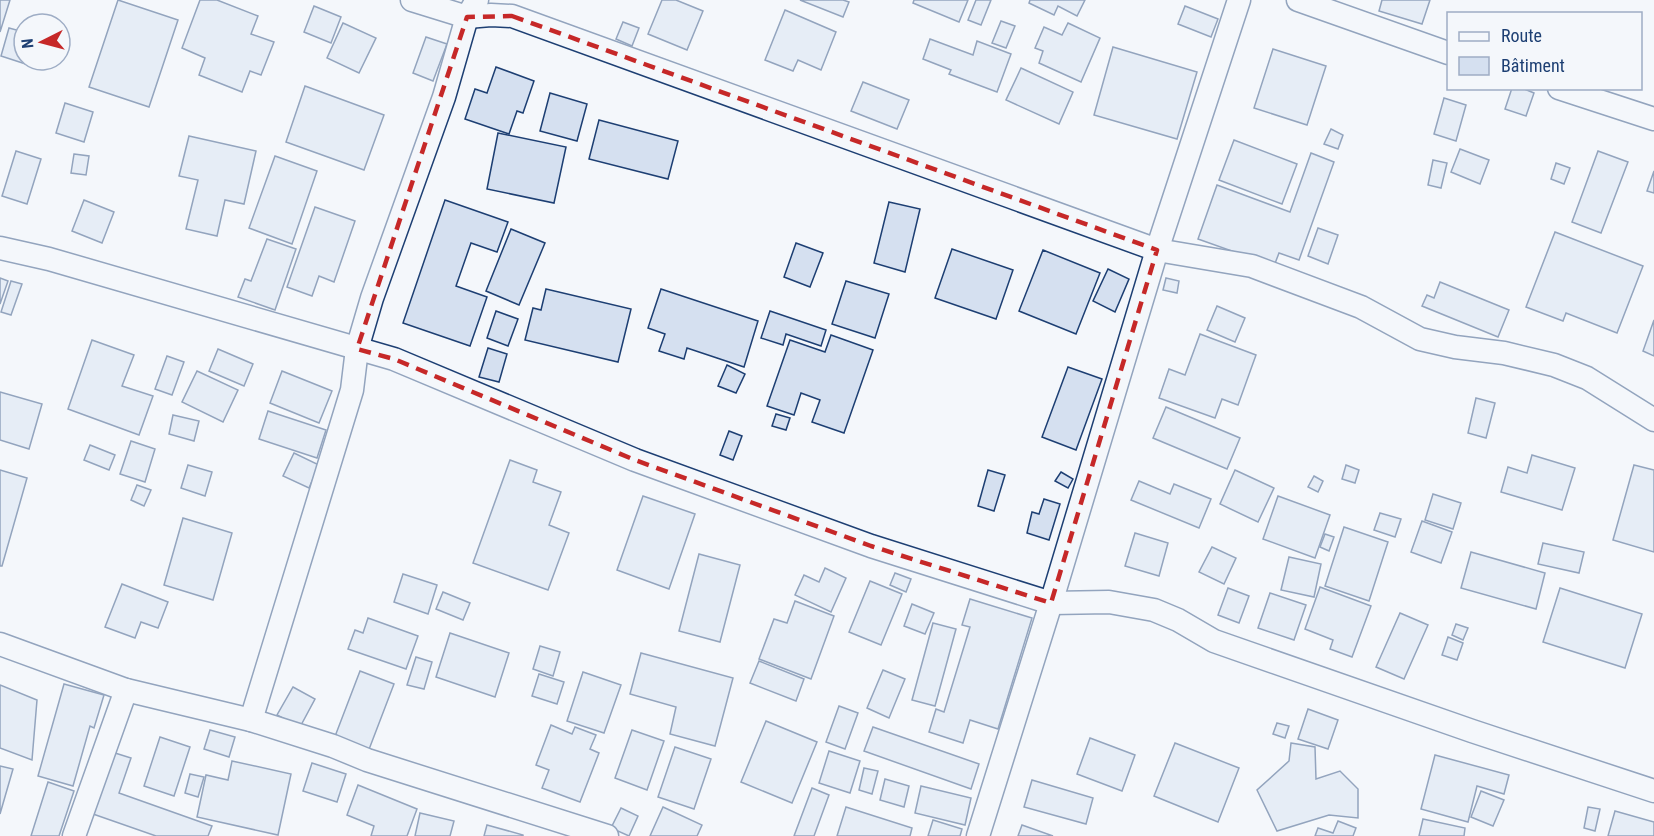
<svg xmlns="http://www.w3.org/2000/svg" width="1654" height="836" viewBox="0 0 1654 836" font-family="'Roboto Condensed',sans-serif">
  <style>
    .building { fill: #d5e0f0; stroke: #1d3f73; stroke-width: 1.5 }
    .lines { fill: none; stroke-linecap: round; stroke-linejoin: round }
    .street-casing { stroke: #1d3f73; stroke-width: 25 }
    .street { stroke: #f4f7fb; stroke-width: 22 }
    .marked { fill: none; stroke: #c62828; stroke-width: 4.5; stroke-dasharray: 12 8; stroke-linejoin: round }
  </style>
  <rect width="100%" height="100%" fill="#f4f7fb"/>
  <g class="building">
    <path d="M0,0H10L0,32Z"/>
    <path d="M118,0L178,20L149,107L89,87Z"/>
    <path d="M200,0H217L258,16L251,34L274,42L261,75L250,71L242,92L199,75L205,58L182,48Z"/>
    <path d="M662,0H676L703,11L687,50L648,34Z"/>
    <path d="M800,0H843L849,2L843,17Z"/>
    <path d="M914,0H968L959,22L913,3Z"/>
    <path d="M976,0H991L981,25L968,20Z"/>
    <path d="M1030,0H1085L1077,16L1058,6L1054,15L1029,3Z"/>
    <path d="M1382,0H1430L1422,24L1379,11Z"/>
    <path d="M314,6L341,17L331,43L304,32Z"/>
    <path d="M1185,6L1218,19L1211,37L1178,24Z"/>
    <path d="M785,10L836,32L821,70L798,60L793,71L765,60Z"/>
    <path d="M1001,21L1015,26L1006,48L992,43Z"/>
    <path d="M623,22L639,28L632,46L616,39Z"/>
    <path d="M343,23L376,38L359,73L327,58Z"/>
    <path d="M1068,23L1100,38L1081,82L1039,63L1043,51L1035,48L1044,27L1062,35Z"/>
    <path d="M9,28L24,32V60H44L41,69L1,56Z"/>
    <path d="M426,37L447,44L433,81L413,73Z"/>
    <path d="M930,39L973,55L977,41L1011,54L997,92L949,74L951,70L923,59Z"/>
    <path d="M1113,47L1197,72L1177,139L1094,115Z"/>
    <path d="M1273,49L1326,66L1307,125L1254,108Z"/>
    <path d="M496,67L534,81L523,113L517,111L509,134L465,119L475,89L487,93Z"/>
    <path d="M1021,68L1073,92L1059,124L1006,100Z"/>
    <path d="M863,82L909,100L897,129L851,111Z"/>
    <path d="M305,86L384,115L364,170L286,142Z"/>
    <path d="M1512,88H1522L1534,93L1526,116L1505,109Z"/>
    <path d="M550,93L587,104L577,141L540,131Z"/>
    <path d="M1444,98L1466,105L1456,141L1434,134Z"/>
    <path d="M65,103L93,112L84,142L56,133Z"/>
    <path d="M599,120L678,141L668,179L589,159Z"/>
    <path d="M1331,129L1343,135L1338,149L1324,144Z"/>
    <path d="M498,133L566,147L554,203L487,189Z"/>
    <path d="M189,136L256,151L244,204L225,200L217,236L186,229L198,180L179,176Z"/>
    <path d="M1234,140L1297,164L1282,204L1219,180Z"/>
    <path d="M1460,149L1489,160L1480,184L1451,172Z"/>
    <path d="M16,151L41,159L27,204L2,196Z"/>
    <path d="M1598,151L1628,162L1601,233L1572,222Z"/>
    <path d="M1311,153L1334,162L1299,260L1279,253L1274,266L1198,239L1217,185L1290,212Z"/>
    <path d="M74,154L89,156L86,175L71,173Z"/>
    <path d="M275,156L317,171L292,244L249,228Z"/>
    <path d="M1433,160L1447,163L1441,188L1428,185Z"/>
    <path d="M1556,163L1570,168L1564,184L1551,179Z"/>
    <path d="M1654,171V193L1647,191Z"/>
    <path d="M84,200L114,212L102,243L72,231Z"/>
    <path d="M445,200L508,222L497,252L471,243L456,286L487,297L470,346L403,323Z"/>
    <path d="M889,202L920,209L905,272L874,263Z"/>
    <path d="M315,207L355,221L334,282L319,276L312,296L287,287Z"/>
    <path d="M1318,228L1338,235L1328,264L1308,256Z"/>
    <path d="M511,229L545,243L519,305L486,291Z"/>
    <path d="M1555,232L1643,266L1617,333L1566,313L1563,321L1526,307Z"/>
    <path d="M267,239L296,249L275,310L238,297L245,279L251,281Z"/>
    <path d="M796,243L823,253L810,287L784,277Z"/>
    <path d="M952,249L1013,270L996,319L935,298Z"/>
    <path d="M1043,250L1100,273L1076,334L1019,311Z"/>
    <path d="M1108,269L1129,279L1115,312L1093,301Z"/>
    <path d="M0,278L8,281L0,304Z"/>
    <path d="M1166,278L1179,281L1177,293L1163,290Z"/>
    <path d="M11,281L22,284L11,315L1,312Z"/>
    <path d="M846,281L889,294L875,338L832,324Z"/>
    <path d="M1440,282L1509,310L1498,337L1422,306L1427,295L1434,298Z"/>
    <path d="M546,289L631,309L618,362L525,340L533,308L541,310Z"/>
    <path d="M661,289L758,321L744,367L687,348L684,359L659,351L665,334L648,328Z"/>
    <path d="M1217,306L1245,318L1235,342L1207,330Z"/>
    <path d="M496,311L518,319L508,346L487,338Z"/>
    <path d="M770,311L826,330L821,346L786,334L783,345L761,338Z"/>
    <path d="M1654,320V356L1643,351Z"/>
    <path d="M1200,334L1256,355L1238,405L1222,399L1215,418L1159,398L1169,369L1185,375Z"/>
    <path d="M831,335L873,350L844,433L812,422L820,400L801,393L794,415L767,406L790,340L825,352Z"/>
    <path d="M92,340L134,355L122,386L153,396L139,435L68,409Z"/>
    <path d="M488,348L507,354L499,382L479,377Z"/>
    <path d="M218,349L253,364L244,386L209,371Z"/>
    <path d="M167,356L184,362L172,395L155,389Z"/>
    <path d="M727,365L745,374L736,393L718,386Z"/>
    <path d="M1068,367L1102,379L1076,450L1042,437Z"/>
    <path d="M197,371L238,390L223,422L182,402Z"/>
    <path d="M282,371L332,391L319,423L270,403Z"/>
    <path d="M0,392L42,404L29,449L0,440Z"/>
    <path d="M1476,398L1495,403L1486,438L1468,433Z"/>
    <path d="M1166,407L1240,438L1227,469L1153,438Z"/>
    <path d="M268,411L326,430L317,458L259,439Z"/>
    <path d="M776,414L790,418L786,430L772,426Z"/>
    <path d="M173,415L199,421L194,441L169,434Z"/>
    <path d="M729,431L742,436L733,460L720,455Z"/>
    <path d="M131,441L155,449L145,482L120,474Z"/>
    <path d="M90,445L115,455L109,470L84,460Z"/>
    <path d="M294,453L319,465L309,488L283,476Z"/>
    <path d="M1532,455L1575,468L1562,510L1501,492L1508,467L1527,473Z"/>
    <path d="M510,460L537,470L533,482L561,492L549,525L569,533L548,590L473,563Z"/>
    <path d="M188,465L212,472L205,496L181,488Z"/>
    <path d="M1346,465L1359,470L1355,483L1342,479Z"/>
    <path d="M1634,465L1654,470V552L1613,540Z"/>
    <path d="M0,470L27,478L2,566H0Z"/>
    <path d="M988,470L1005,475L994,511L978,506Z"/>
    <path d="M1235,470L1274,488L1258,522L1220,504Z"/>
    <path d="M1061,472L1073,479L1068,488L1055,481Z"/>
    <path d="M1314,476L1323,481L1318,492L1308,487Z"/>
    <path d="M1139,481L1170,494L1174,484L1211,499L1199,528L1131,500Z"/>
    <path d="M137,485L151,490L144,506L131,500Z"/>
    <path d="M1433,494L1461,503L1453,529L1425,520Z"/>
    <path d="M643,496L695,514L669,589L617,570Z"/>
    <path d="M1278,496L1330,515L1315,558L1263,539Z"/>
    <path d="M1044,499L1060,504L1049,540L1027,533L1032,512L1039,514Z"/>
    <path d="M1380,513L1401,519L1395,537L1374,530Z"/>
    <path d="M183,518L232,533L213,600L164,585Z"/>
    <path d="M1422,521L1452,532L1441,563L1411,552Z"/>
    <path d="M1344,527L1388,542L1369,601L1325,586Z"/>
    <path d="M1135,533L1168,543L1159,576L1125,566Z"/>
    <path d="M1325,534L1334,537L1329,551L1320,547Z"/>
    <path d="M1543,543L1584,552L1579,573L1538,564Z"/>
    <path d="M1212,547L1236,558L1224,584L1199,572Z"/>
    <path d="M1471,552L1545,573L1536,609L1461,588Z"/>
    <path d="M699,554L740,565L720,642L679,631Z"/>
    <path d="M1289,557L1321,564L1314,597L1281,590Z"/>
    <path d="M825,568L846,578L831,612L795,595L804,575L819,582Z"/>
    <path d="M895,573L911,579L906,592L890,585Z"/>
    <path d="M403,574L437,585L428,614L394,602Z"/>
    <path d="M870,581L902,594L881,645L849,632Z"/>
    <path d="M122,584L168,602L158,628L141,622L135,638L105,627Z"/>
    <path d="M1320,587L1371,606L1352,657L1330,649L1333,640L1305,629Z"/>
    <path d="M1228,588L1249,596L1239,623L1218,615Z"/>
    <path d="M1560,588L1642,614L1625,668L1543,642Z"/>
    <path d="M443,592L470,603L463,620L436,609Z"/>
    <path d="M1270,593L1306,605L1294,640L1258,628Z"/>
    <path d="M970,599L1032,618L998,729L970,720L963,743L929,732L936,709L944,712L970,627L962,625Z"/>
    <path d="M795,601L834,616L811,679L759,659L774,619L787,623Z"/>
    <path d="M912,604L934,613L925,634L904,626Z"/>
    <path d="M1400,613L1428,625L1404,679L1376,667Z"/>
    <path d="M368,618L418,636L406,669L348,649L355,630L363,633Z"/>
    <path d="M933,623L956,629L935,706L912,700Z"/>
    <path d="M1456,624L1468,628L1463,640L1452,635Z"/>
    <path d="M450,633L509,653L495,697L436,677Z"/>
    <path d="M1448,637L1463,643L1457,660L1442,655Z"/>
    <path d="M540,646L560,652L553,676L533,669Z"/>
    <path d="M641,653L733,678L715,746L670,734L676,707L630,694Z"/>
    <path d="M416,657L432,662L424,689L407,685Z"/>
    <path d="M759,661L804,679L796,701L750,683Z"/>
    <path d="M883,670L905,679L889,718L867,708Z"/>
    <path d="M360,671L394,684L368,752L334,739Z"/>
    <path d="M583,672L621,685L604,733L567,721Z"/>
    <path d="M539,674L564,682L557,704L532,696Z"/>
    <path d="M64,684L104,695L94,728L90,726L73,786L38,776Z"/>
    <path d="M0,685L37,700L32,760L0,748Z"/>
    <path d="M293,687L315,699L300,727L277,715Z"/>
    <path d="M839,706L858,713L845,749L826,742Z"/>
    <path d="M1308,709L1338,720L1328,749L1298,739Z"/>
    <path d="M766,721L817,742L792,803L741,782Z"/>
    <path d="M1277,723L1289,726L1285,738L1273,734Z"/>
    <path d="M551,725L572,734L575,727L596,735L590,749L599,753L580,802L542,788L549,770L536,765Z"/>
    <path d="M873,727L979,764L971,789L864,751Z"/>
    <path d="M210,730L235,737L229,757L204,749Z"/>
    <path d="M632,730L664,741L647,790L615,778Z"/>
    <path d="M160,737L190,747L174,796L144,786Z"/>
    <path d="M1090,738L1135,755L1122,791L1077,774Z"/>
    <path d="M1175,743L1239,768L1218,822L1154,796Z"/>
    <path d="M1291,743L1315,747L1316,779L1340,771L1358,789V818L1329,815L1277,831L1257,790L1289,761Z"/>
    <path d="M675,747L711,759L694,809L658,797Z"/>
    <path d="M829,751L860,761L850,793L819,783Z"/>
    <path d="M115,753L131,758L119,793L212,826L208,836H156L93,814Z"/>
    <path d="M1435,755L1509,775L1504,794L1477,786L1468,822L1421,809Z"/>
    <path d="M232,761L291,774L278,835L197,817L206,775L228,780Z"/>
    <path d="M312,763L346,774L337,802L303,791Z"/>
    <path d="M0,766L13,769L0,814Z"/>
    <path d="M864,768L878,771L872,794L859,790Z"/>
    <path d="M190,774L204,777L198,797L185,793Z"/>
    <path d="M885,779L909,786L904,807L880,800Z"/>
    <path d="M1032,780L1093,798L1086,824L1024,807Z"/>
    <path d="M48,782L74,791L59,836H31Z"/>
    <path d="M358,785L417,809L407,836H371L374,826L347,815Z"/>
    <path d="M921,786L971,798L965,825L915,813Z"/>
    <path d="M812,788L829,795L814,836H794Z"/>
    <path d="M1481,791L1504,800L1493,826L1471,817Z"/>
    <path d="M663,807L702,825L697,836H650Z"/>
    <path d="M846,807L912,828L910,836H837Z"/>
    <path d="M1588,807L1600,809L1595,831L1584,828Z"/>
    <path d="M621,808L638,816L629,836L611,828Z"/>
    <path d="M1615,811L1654,822V836H1608Z"/>
    <path d="M420,813L454,821L450,836H415Z"/>
    <path d="M1423,819L1465,828L1464,836H1419Z"/>
    <path d="M933,820L962,829L960,836H928Z"/>
    <path d="M1338,821L1356,828L1353,836H1315L1318,828L1333,833Z"/>
    <path d="M487,825L523,835V836H484Z"/>
    <path d="M1022,825L1053,836H1018Z"/>
  </g>
  <g class="lines">
    <g class="street-casing">
      <g id="street">
        <path d="M412,0L467,17L491,15L512,16L1157,250L1252,266L1361,307L1420,339L1455,347L1504,353L1554,365L1587,378L1654,420"/>
        <path d="M1298,0L1448,53"/>
        <path d="M1559,88L1654,119"/>
        <path d="M0,248L49,259L394,359L635,460L871,546L1051,603L1109,602L1154,610L1178,620L1214,641L1472,731L1654,791"/>
        <path d="M0,644L126,690L251,720L333,746L367,760L607,836"/>
        <path d="M251,720L352,390L357,349L372,298L444,97L467,17L477,0"/>
        <path d="M74,836L126,690"/>
        <path d="M978,836L1051,603L1157,250L1239,0"/>
      </g>
    </g>
    <use href="#street" class="street"/>
  </g>
  <path d="M0 0H1654V836H0ZM512,16L1157,250L1051,603L871,546L635,460L394,359L357,349L467,17Z" fill="#f4f7fb" fill-opacity=".55" fill-rule="evenodd"/>
  <path class="marked" d="M512,16L1157,250L1051,603L871,546L635,460L394,359L357,349L467,17Z"/>
  <rect x="1447" y="12" width="195" height="78" fill="#f4f7fb" stroke="#9eadc5" stroke-width="1.5"/>
  <rect x="1459" y="32" width="30" height="9" fill="#f4f7fb" stroke="#9eadc5" stroke-width="1.5"/>
  <text x="1501" y="42" font-size="18" fill="#1d3f73">Route</text>
  <rect x="1459" y="57" width="30" height="18" fill="#d5e0f0" stroke="#9eadc5" stroke-width="1.5"/>
  <text x="1501" y="72" font-size="18" fill="#1d3f73">Bâtiment</text>
  <g transform="translate(42 42) rotate(264)"><circle r="28" fill="#f4f7fb" stroke="#9eadc5" stroke-width="1.5"/>
  <path d="M0-4.5L10 22L0 15L-10 22Z" fill="#c62828"/>
  <text y="-9" font-size="16" font-weight="bold" text-anchor="middle" fill="#1d3f73">N</text>
  </g>
</svg>
